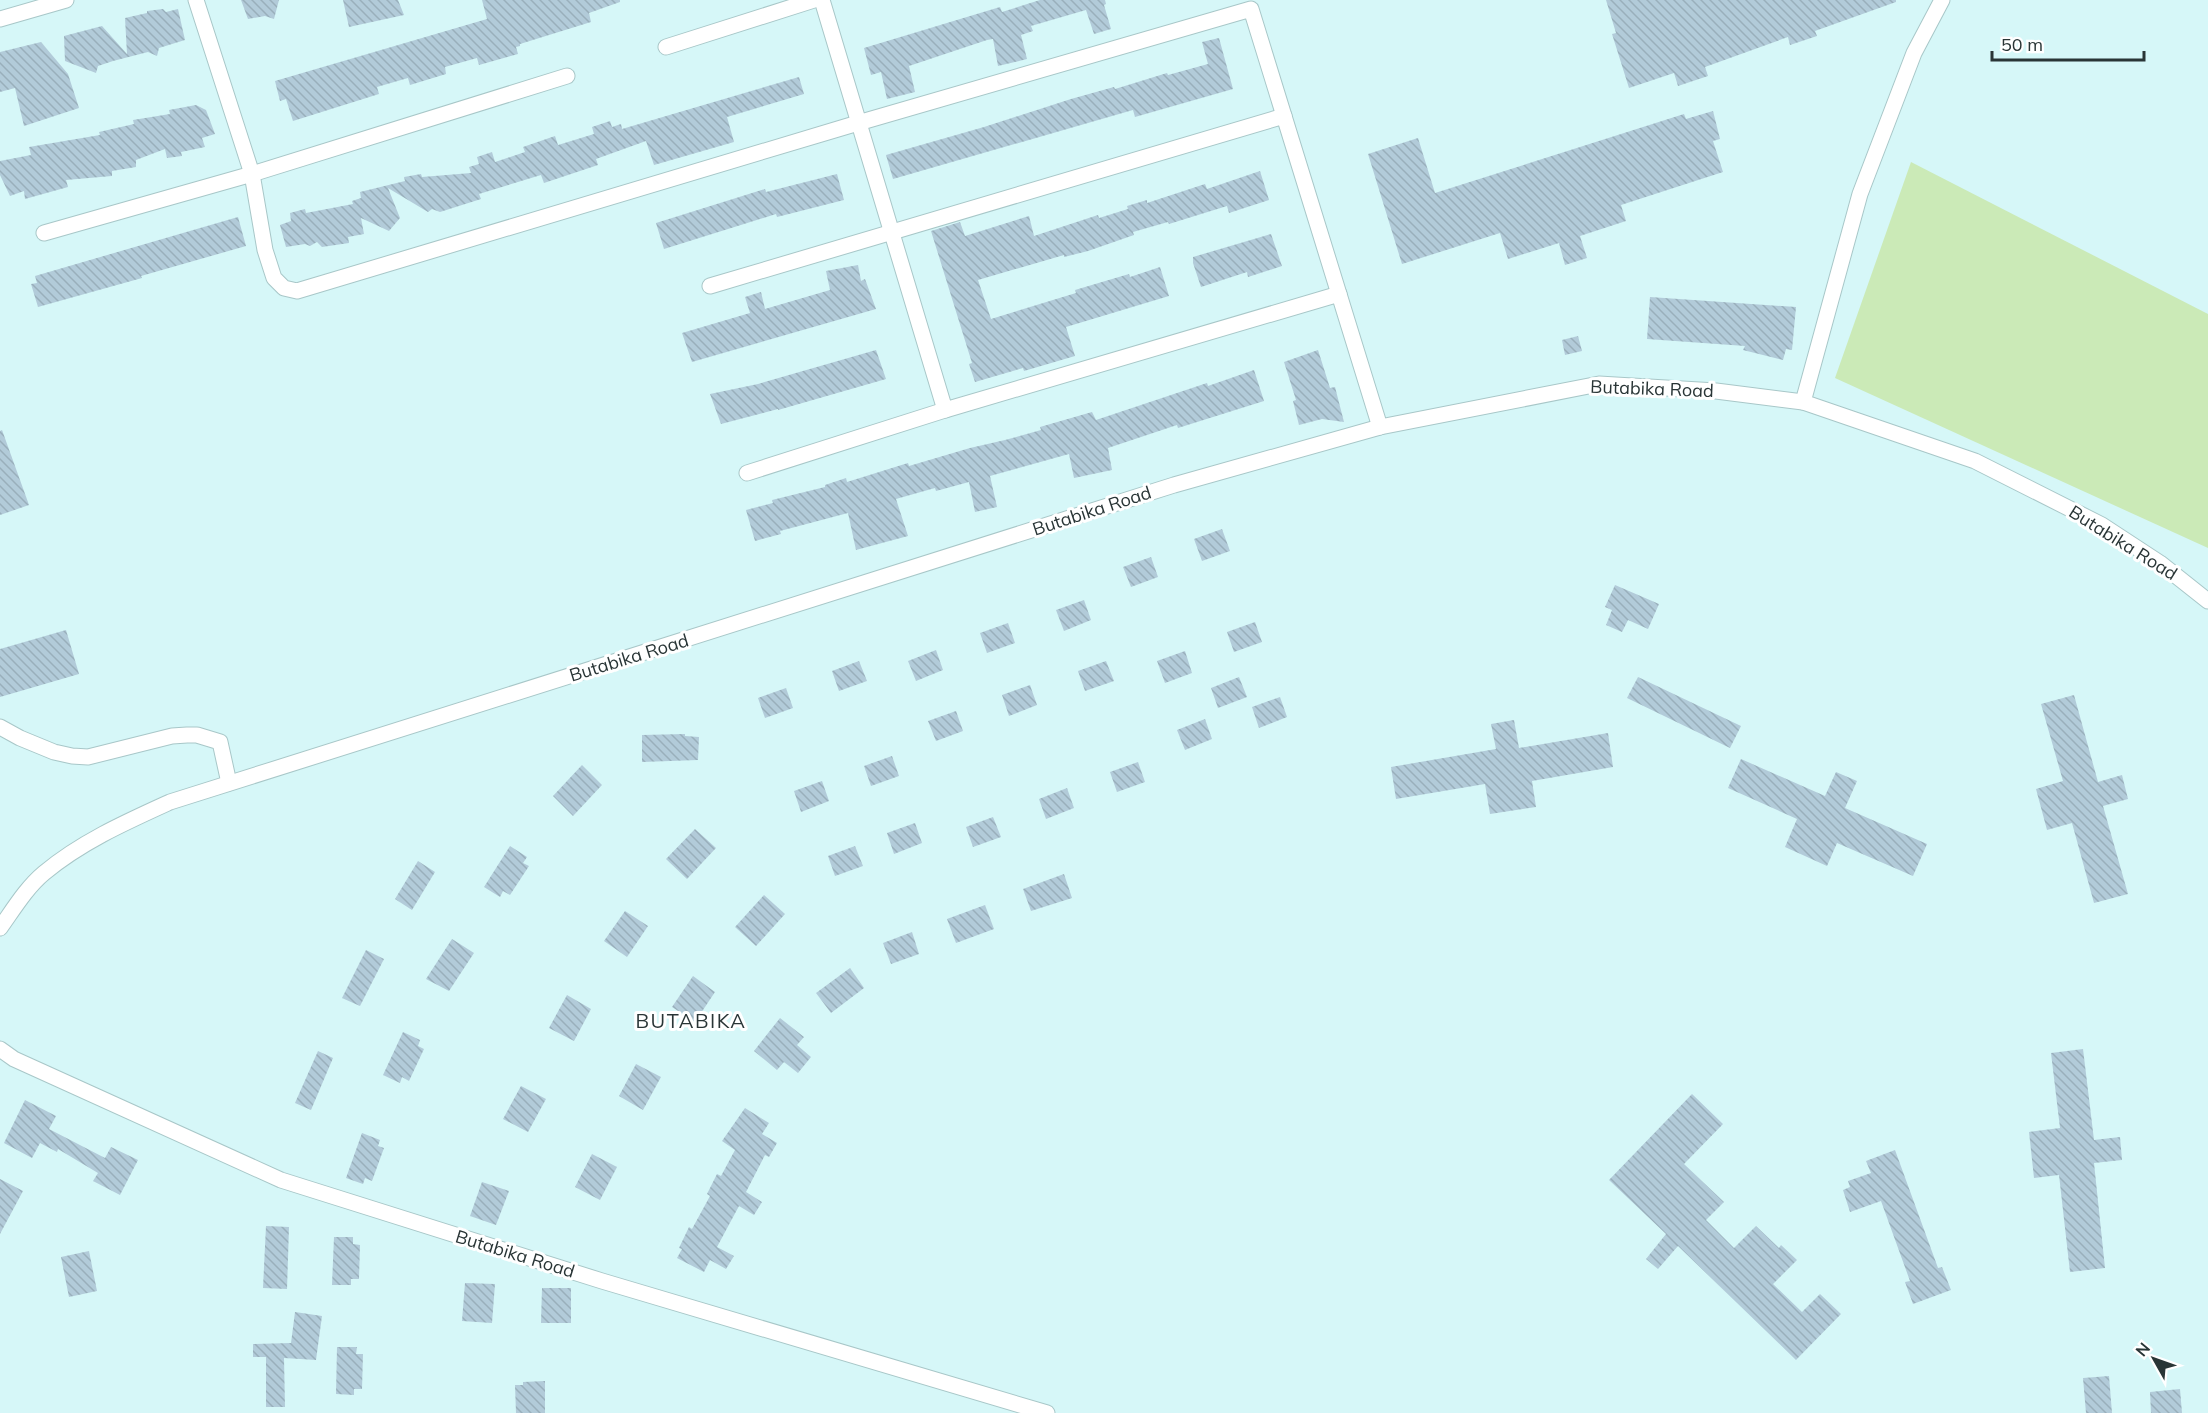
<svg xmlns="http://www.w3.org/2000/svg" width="2208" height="1413" viewBox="0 0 2208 1413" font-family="Mulish,sans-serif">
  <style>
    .green { fill: #cbeab7 }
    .building { fill: url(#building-back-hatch) }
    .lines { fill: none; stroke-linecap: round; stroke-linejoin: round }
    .street-casing { stroke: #a8c7c8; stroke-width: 17 }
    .street { stroke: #fff; stroke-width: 15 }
    .labels { text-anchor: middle; stroke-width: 6; stroke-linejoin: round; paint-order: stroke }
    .street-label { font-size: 18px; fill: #293536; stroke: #fff }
    .neighbourhood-label { font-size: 20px; letter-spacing: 1.5px; fill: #293536; stroke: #fff }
  </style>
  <defs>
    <pattern id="building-back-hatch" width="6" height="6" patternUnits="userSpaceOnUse" patternTransform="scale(1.5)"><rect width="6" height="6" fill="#b2cbd9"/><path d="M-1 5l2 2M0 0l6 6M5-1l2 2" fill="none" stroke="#99afbb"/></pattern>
  </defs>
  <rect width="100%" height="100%" fill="#d6f7f8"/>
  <path class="green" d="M1911,162L2208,314V548L1835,378Z"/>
  <g class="building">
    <path d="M241,0H279L274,19L265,16L248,19Z"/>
    <path d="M343,0H398L404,15L349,27Z"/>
    <path d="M482,0H620V2L589,13L591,22L520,44V46L516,47L518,54L479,65L477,58L445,67L446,74L410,85L408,78L377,87L379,94L293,121L286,99L280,101L275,81L487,19Z"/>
    <path d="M1040,0H1105L1106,4L1104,5L1111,29L1094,34L1086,10L1031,26L1033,31L1021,35L1027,59L998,66L993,39L987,40L909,66L915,92L887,99L881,72L871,75L864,48L1000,7L1002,12Z"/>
    <path d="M1606,0H1896V2L1815,31L1817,36L1790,45L1788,37L1705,67L1708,76L1678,86L1674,73L1629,88L1612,34L1616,33Z"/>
    <path d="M163,9L166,12L178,9L185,40L159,48L157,56L148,52L113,61L98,66L96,73L65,61L64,36L102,26L127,54L125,18L147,13V11Z"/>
    <path d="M1219,38L1233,89L1135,117L1133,110L893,179L886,155L984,127L1071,99L1114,87L1115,89L1167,73L1168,75L1208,64L1202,42Z"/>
    <path d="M41,42L68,74L79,108L24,126L15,88L0,92V52Z"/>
    <path d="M799,77L804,94L727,117L734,142L654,165L646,141L596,159L598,165L544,183L541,175L479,194L481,199L440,212L432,209L428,212L388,188L400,218L389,231L361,218L364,234L348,237L349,243L322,247L317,242L310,246L305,244L286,247L280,225L291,221L290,213L305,209L306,213L353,204L352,201L361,198L360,192L405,181L404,177L421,174L422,177L471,173L469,167L479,164L477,157L492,152L495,162L525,152L523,147L555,136L558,145L594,134L592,127L610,121L612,127L621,124L622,129Z"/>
    <path d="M196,105L206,110L215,134L202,138L205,147L181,152L182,156L167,158L165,149L136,160V167L112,171V176L66,180L68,187L25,199L24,191L10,196L0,175V161L31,155L29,147L100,135L99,132L134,124L133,120L170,114L169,110Z"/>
    <path d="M1713,111L1720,139L1713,141L1723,172L1621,205L1626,221L1580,236L1587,258L1565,265L1559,243L1508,259L1500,233L1402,264L1368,154L1418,138L1435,193L1684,114L1686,119Z"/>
    <path d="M1260,171L1269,200L1229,213L1227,206L1169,224L1168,222L1133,232L1134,235L1088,251L1064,257V255L978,280L991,319L1076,293L1075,290L1129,274L1130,277L1160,267L1169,296L1066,327L1075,356L1024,371L1023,368L975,382L969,364L972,363L931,231L960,222L965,236L1029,216L1034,236L1098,215L1099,218L1128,209L1127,206L1147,200V203L1205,184L1207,189Z"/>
    <path d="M837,174L844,200L777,217L776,214L664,249L656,223L765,189L766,192Z"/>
    <path d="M238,217L246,246L141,276L142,278L38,307L31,284L37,283L35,276Z"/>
    <path d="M1271,234L1282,266L1248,277L1247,272L1201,287L1193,263V257Z"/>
    <path d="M858,265L861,281L865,279L876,309L692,362L682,333L750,313L745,297L761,292L765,309L830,290L826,271Z"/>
    <path d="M1650,297L1796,307L1792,350L1786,349L1783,360L1743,350L1745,346L1647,339Z"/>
    <path d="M1578,336L1582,351L1565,355L1562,340Z"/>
    <path d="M876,350L886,379L778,410V409L721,424L710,394L758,384Z"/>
    <path d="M1318,350L1330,388L1335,387L1344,422L1322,419L1299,425L1293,401L1296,400L1284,362Z"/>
    <path d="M1254,370L1264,401L1178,428L1177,425L1108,448L1112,470L1074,478L1069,454L990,476L997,507L975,512L969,482L936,491L935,488L896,499L908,536L856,550L848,513L780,531L781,534L755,541L746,510L773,503L772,500L825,487V485L846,478L847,482L908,463L909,466L970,448L1005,440L1041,430L1040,427L1092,412L1096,420L1207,383L1208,386Z"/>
    <path d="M2,430L29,505L0,515V431Z"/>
    <path d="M1222,529L1230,551L1202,561L1194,539Z"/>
    <path d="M1151,557L1158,577L1131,587L1123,567Z"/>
    <path d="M1615,585L1659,604L1648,629L1628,620L1622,632L1606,625L1612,610L1605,607Z"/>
    <path d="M1084,600L1091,620L1064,631L1056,610Z"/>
    <path d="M1255,622L1262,642L1234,652L1227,632Z"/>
    <path d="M1008,623L1015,643L987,653L980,633Z"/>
    <path d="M66,630L79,674L0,697V649Z"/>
    <path d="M936,650L943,670L916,681L908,661Z"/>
    <path d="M1185,651L1192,673L1165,683L1157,661Z"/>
    <path d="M859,661L867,681L839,691L832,671Z"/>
    <path d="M1106,661L1114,681L1085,691L1078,671Z"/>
    <path d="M1239,677L1247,697L1218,708L1211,688Z"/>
    <path d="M1638,677L1741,726L1730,748L1627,698Z"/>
    <path d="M1030,685L1037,705L1009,716L1002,695Z"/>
    <path d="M786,688L793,708L765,718L758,698Z"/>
    <path d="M2074,695L2098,782L2122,775L2128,799L2103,806L2128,894L2094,903L2072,823L2047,830L2036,789L2063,781L2041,704Z"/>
    <path d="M1280,697L1287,717L1259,728L1252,707Z"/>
    <path d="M956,711L963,731L936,741L928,721Z"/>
    <path d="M1205,719L1212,739L1185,750L1177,730Z"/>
    <path d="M1514,720L1519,748L1608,733L1613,767L1532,781L1536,807L1490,814L1485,784L1396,799L1391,767L1496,749L1491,724Z"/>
    <path d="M685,734V736L699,737L698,760L642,762V735Z"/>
    <path d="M892,756L899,776L871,786L864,766Z"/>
    <path d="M1741,759L1825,796L1836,772L1857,781L1845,808L1927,844L1913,876L1837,843L1827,866L1785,847L1797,819L1728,788Z"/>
    <path d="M1138,762L1145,782L1117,792L1110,772Z"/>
    <path d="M582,765L602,785L573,816L553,796Z"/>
    <path d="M822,781L829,801L801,812L794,791Z"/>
    <path d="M1067,788L1074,808L1046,819L1039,799Z"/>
    <path d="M993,817L1001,837L973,847L966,827Z"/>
    <path d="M915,823L922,843L894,854L887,833Z"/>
    <path d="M695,829L716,848L687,879L666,859Z"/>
    <path d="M510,846L527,857L523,863L529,866L510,895L503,891L500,897L484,887Z"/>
    <path d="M855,846L863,866L835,876L828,856Z"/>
    <path d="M418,861L435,872L412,910L395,899Z"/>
    <path d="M1064,874L1072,898L1031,911L1023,889Z"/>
    <path d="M764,895L785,914L756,946L735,927Z"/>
    <path d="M985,905L994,929L956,943L947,919Z"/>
    <path d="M625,911L648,926L627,957L604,941Z"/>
    <path d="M912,932L919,954L891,964L883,943Z"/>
    <path d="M452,939L474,953L449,991L426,979Z"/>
    <path d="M366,950L384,959L360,1006L342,998Z"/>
    <path d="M850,968L864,988L831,1013L816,993Z"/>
    <path d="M693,976L715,992L695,1022L672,1007Z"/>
    <path d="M567,995L591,1009L574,1041L549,1028Z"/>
    <path d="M780,1018L804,1037L797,1045L811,1057L798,1073L784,1062L777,1070L754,1051Z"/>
    <path d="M403,1032L420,1040L418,1046L424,1049L409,1081L402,1077L400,1083L383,1075Z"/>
    <path d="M2083,1049L2094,1140L2120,1137L2122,1160L2094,1163L2105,1268L2070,1272L2059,1175L2034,1178L2029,1132L2060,1128L2051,1053Z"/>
    <path d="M318,1051L333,1058L311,1110L295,1103Z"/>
    <path d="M636,1064L661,1077L643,1110L619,1096Z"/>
    <path d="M521,1086L546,1099L528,1132L503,1119Z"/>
    <path d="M1692,1094L1723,1124L1684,1164L1724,1202L1706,1220L1734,1248L1756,1226L1779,1248L1781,1245L1797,1260L1773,1284L1802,1312L1820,1294L1841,1314L1796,1360L1678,1246L1658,1269L1646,1259L1666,1234L1609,1180Z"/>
    <path d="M25,1100L56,1116L49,1129L105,1158L111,1147L138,1160L120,1195L93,1181L98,1173L58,1149L57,1152L40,1143L32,1158L4,1143Z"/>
    <path d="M745,1108L769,1123L762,1134L777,1143L769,1157L765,1155L746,1192L762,1202L754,1215L739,1206L717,1247L734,1256L726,1269L710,1260L704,1272L677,1258L682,1249L679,1248L689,1227L692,1229L710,1196L707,1194L717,1174L721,1176L735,1150L722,1141Z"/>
    <path d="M362,1133L380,1140L378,1146L384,1148L372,1181L365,1178L363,1184L346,1178Z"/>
    <path d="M1895,1150L1938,1268L1942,1267L1951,1290L1913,1304L1905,1282L1910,1281L1881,1201L1850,1212L1843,1190L1850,1187L1848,1181L1871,1173L1866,1161Z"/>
    <path d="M592,1154L617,1167L600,1200L575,1187Z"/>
    <path d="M0,1179L23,1191L0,1234Z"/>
    <path d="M482,1182L509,1191L496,1225L470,1216Z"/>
    <path d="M266,1226L289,1227L287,1289L263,1288Z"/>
    <path d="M334,1237H353V1244L360,1245L359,1279H351V1285H332Z"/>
    <path d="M89,1251L97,1291L69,1297L61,1257Z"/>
    <path d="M465,1283L495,1284L492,1323L462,1321Z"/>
    <path d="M542,1288H571V1323H541Z"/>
    <path d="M295,1312L322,1316L316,1360L284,1358L285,1407H266V1357H253V1344L291,1343Z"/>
    <path d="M337,1347H357L356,1354H363L362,1389H354V1395L336,1394Z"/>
    <path d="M2109,1376L2112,1413H2086L2083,1378Z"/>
    <path d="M545,1381V1413H516L515,1385H523V1382Z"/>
    <path d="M2180,1389L2182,1413H2151L2150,1392Z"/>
  </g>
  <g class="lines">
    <g class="street-casing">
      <g id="street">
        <path d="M196,0L252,174L265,250L274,278L284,288L297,291L858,123L1251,9L1380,427"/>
        <path d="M822,0L945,410L1339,294"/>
        <path d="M0,19L66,0"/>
        <path d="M666,47L814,0"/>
        <path d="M44,233L252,174L567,76"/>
        <path d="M710,286L1284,116"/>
        <path d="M1803,402L1860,194L1914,53L1942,0"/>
        <path d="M747,473L945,410"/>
        <path d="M0,727L20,738L54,752L72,756L88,757L172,736L187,735H197L220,742L229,783"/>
        <path d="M0,928C13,910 26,888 44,873C81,842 126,822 170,802L1174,485L1380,427L1599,384L1716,391L1803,402L1975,461L2102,525L2160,563L2208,601"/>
        <path d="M0,1049L14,1059L281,1180L602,1281L1047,1413"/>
      </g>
    </g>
    <use href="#street" class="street"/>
  </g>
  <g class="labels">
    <g class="street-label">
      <text transform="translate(1652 389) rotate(2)" y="6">Butabika Road</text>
      <text transform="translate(1092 511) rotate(-18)" y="6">Butabika Road</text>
      <text transform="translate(2123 543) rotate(32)" y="6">Butabika Road</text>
      <text transform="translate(629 658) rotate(-17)" y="6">Butabika Road</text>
      <text transform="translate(515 1254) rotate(17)" y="6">Butabika Road</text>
    </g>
    <g class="neighbourhood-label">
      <text x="691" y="1028">BUTABIKA</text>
    </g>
  </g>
  <g transform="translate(2154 1359) rotate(310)" stroke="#ffffff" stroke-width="4.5" paint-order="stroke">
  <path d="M0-4.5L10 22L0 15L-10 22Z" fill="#293536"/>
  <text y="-9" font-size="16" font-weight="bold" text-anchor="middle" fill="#293536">N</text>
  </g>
  <path d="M1992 51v9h152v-9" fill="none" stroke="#293536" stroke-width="3"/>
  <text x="2001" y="51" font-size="18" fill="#293536" stroke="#ffffff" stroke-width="4.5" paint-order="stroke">50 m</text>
</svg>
